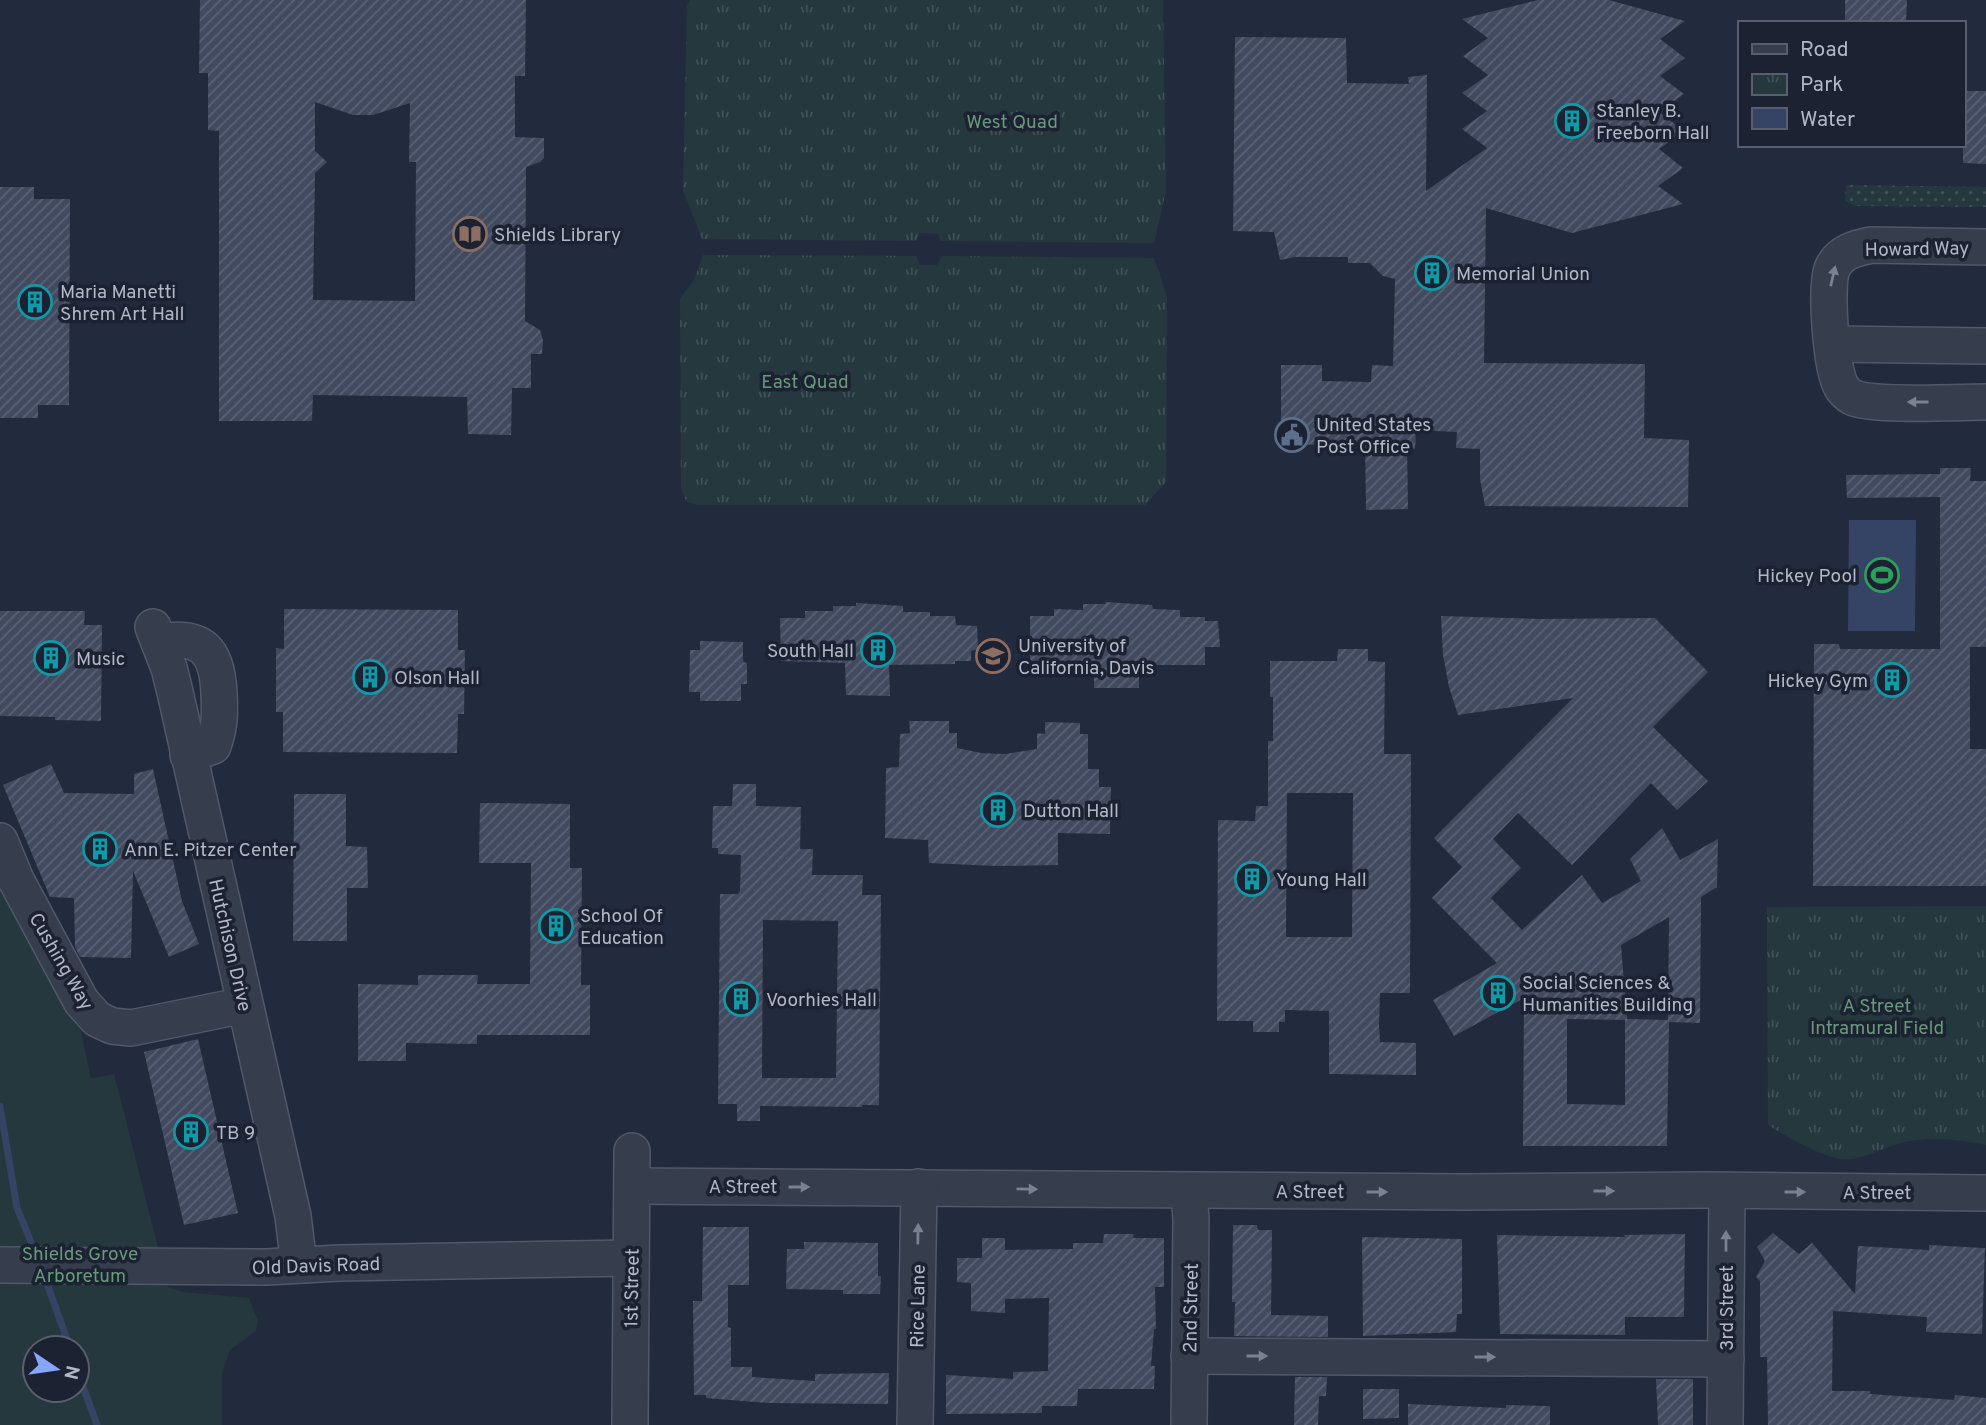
<svg xmlns="http://www.w3.org/2000/svg" width="1986" height="1425" viewBox="0 0 1986 1425" font-family="Overpass,sans-serif">
  <style>
    .grass { fill: url(#grass-dots) }
    .park { fill: url(#park-tufts) }
    .garden { fill: #24383e; fill-rule: evenodd }
    .water { fill: #354464 }
    .lines { fill: none; stroke-linecap: round; stroke-linejoin: round }
    .stream { stroke: #354464; stroke-width: 7 }
    .building { fill: url(#building-hatch); fill-rule: evenodd }
    .minor-casing { stroke: #515868; stroke-width: 38 }
    .minor { stroke: #363d4d; stroke-width: 35 }
    .oneway { fill: #7a8191 }
    .labels { text-anchor: middle; stroke-width: 7; stroke-linejoin: round; paint-order: stroke }
    .poi-label { font-size: 19px; fill: #b2b8c8; stroke: #1c2232; text-anchor: start }
    .park-label { font-size: 19px; fill: #689a79; stroke: #1c2232 }
    .street-label { font-size: 19px; fill: #b2b8c8; stroke: #1c2232 }
  </style>
  <defs>
    <pattern id="grass-dots" width="8" height="8" patternUnits="userSpaceOnUse" patternTransform="scale(1.75)"><rect width="8" height="8" fill="#24383e"/><path d="M2 2h.1M6 6h.1" fill="none" stroke="#415358" stroke-width="1.8" stroke-linecap="round"/></pattern>
    <pattern id="park-tufts" width="24" height="20" patternUnits="userSpaceOnUse" patternTransform="scale(1.75)"><rect width="24" height="20" fill="#24383e"/><path d="M3 7l-1-3M5 7V3M7 7l1-3M15 17l-1-3M17 17v-4M19 17l1-3" fill="none" stroke="#415358"/></pattern>
    <pattern id="building-hatch" width="6" height="6" patternUnits="userSpaceOnUse" patternTransform="scale(1.75)"><rect width="6" height="6" fill="#414a5f"/><path d="M-1 1l2-2M0 6l6-6M5 7l2-2" fill="none" stroke="#5a6274"/></pattern>
  </defs>
  <rect width="100%" height="100%" fill="#222b3d"/>
  <path class="grass" d="M1846,185L1986,187V207L1855,206L1845,201Z"/>
  <g class="park">
    <path d="M690,0H1163L1166,191L1154,243L941,241L938,234L920,233L916,241L702,239L683,190L687,6Z"/>
    <path d="M703,255L916,256L920,265H937L942,256L1154,258L1167,297L1166,482L1145,505H698L686,501L681,488L680,299L694,280Z"/>
    <path d="M1986,906V1145C1958,1139 1928,1136 1900,1143C1882,1148 1861,1161 1842,1159C1819,1156 1788,1137 1768,1125L1767,907Z"/>
  </g>
  <path class="garden" d="M0,876L72,1008L80,1027L91,1078L114,1074L168,1287L183,1292L249,1298L258,1321L256,1331L230,1350L222,1373V1425H0ZM35,1348H77V1390H35Z"/>
  <path class="water" d="M1849,520H1916L1915,631H1848Z"/>
  <g class="lines">
    <g class="stream">
      <path d="M0,1106L17,1208L36,1254"/>
      <path d="M44,1275L70,1348"/>
      <path d="M77,1370L97,1425"/>
    </g>
  </g>
  <g class="building">
    <path d="M200,0H526L525,76H515V137L544,138V158L540,162L526,167L525,321L540,330L543,340L542,354H531V388H512L511,435L468,434L467,397L313,395L312,421H219V131L208,130V73H199ZM315,102L353,115H373L410,103L409,162H416L415,301L313,300L315,173L327,162L315,151Z"/>
    <path d="M1538,0H1609L1685,21L1660,39L1685,58L1660,76L1684,94L1659,112L1684,131L1659,149L1683,168L1658,186L1683,204L1572,233L1486,208L1484,363L1645,364L1644,438L1689,440L1688,507L1485,506L1480,479V449L1456,448L1457,432L1416,430L1415,449L1407,448L1408,509L1366,510L1365,442L1330,441V445L1281,444V365H1322V381L1371,382L1372,365L1393,366L1395,279L1383,276L1370,263H1348V257H1295L1280,260L1274,232L1233,231L1235,37L1346,38L1347,83L1409,84L1408,77L1427,75L1426,191L1487,148L1462,129L1487,111L1462,93L1488,75L1463,56L1488,38L1462,19Z"/>
    <path d="M1845,0H1907L1906,23H1845Z"/>
    <path d="M1963,91H1986V164L1963,163Z"/>
    <path d="M0,187H34V199H70L69,405H38V418H0Z"/>
    <path d="M1940,468H1971L1970,481H1986V647H1970V749H1986V886H1813L1814,644H1839L1840,649H1940V497L1847,498L1846,475L1940,474Z"/>
    <path d="M1106,602L1152,605L1153,609L1180,610V617H1205V621H1218L1220,647H1205V665H1139V688H1094V664H1030V616H1054V609L1083,610V604H1105Z"/>
    <path d="M856,603L903,606V612H930V616H955L956,625L977,626L978,649L971,651V661H955V664L889,665L890,696L846,695L845,663L781,661L780,618H805V611H833V606H856Z"/>
    <path d="M284,609L458,610V650H465L464,714H458L457,753L283,752V712H276V648L284,649Z"/>
    <path d="M0,611H85L84,625H102L101,721L55,720V717L0,716Z"/>
    <path d="M1441,616L1541,619L1655,618L1708,672L1653,727L1708,781L1677,810L1651,783L1572,865L1518,813L1493,839L1521,868L1491,898L1522,930L1582,875L1602,903L1641,881L1630,859L1662,828L1680,860L1718,839L1717,887L1701,897L1700,1023L1669,1022L1667,1146H1523L1524,998L1454,1036L1433,1000L1497,963L1432,898L1462,867L1434,838L1573,698L1458,715L1449,687L1443,655ZM1669,917L1668,1020L1627,1019L1621,945ZM1567,1019L1625,1020V1105L1567,1104Z"/>
    <path d="M700,641L743,642V662L747,663V684H741V701H700V692H689L690,650H700Z"/>
    <path d="M1338,649H1368V661L1385,662L1384,754H1411L1410,993H1380L1379,1024L1380,1042L1416,1043V1075L1329,1074V1011L1285,1010V1022H1279V1032H1253V1021H1217L1218,820L1255,821L1256,806H1268V741H1273V697H1270V661H1337ZM1287,793H1353L1352,937H1286Z"/>
    <path d="M909,721H949V733H957V748L981,753L1005,754L1037,749V733L1045,734V722L1080,723V734H1088V769H1099V787H1111L1110,834L1058,833V865L997,866L929,863L928,840L885,838L886,768L899,767L900,734L910,733Z"/>
    <path d="M51,764L64,793L134,794V774L153,769L182,901L199,944L169,957L133,871L131,958L80,957L75,947L74,898L50,897L3,785Z"/>
    <path d="M733,784H756V806L801,807L800,849H813L812,875H863L862,895H881L879,1105H862V1107L760,1106V1121H737V1104H718L720,894H738L740,891L741,855L718,854V848H712L713,806H732ZM763,920L838,921L836,1078H762Z"/>
    <path d="M294,794H346V846L367,847L368,888H347V941H293Z"/>
    <path d="M480,803L570,804V868H582L581,985H590V1035H477V1044L406,1043V1061H358V984L418,985V975H478L477,984H530L531,863H479Z"/>
    <path d="M198,1039L238,1213L184,1225L144,1052Z"/>
    <path d="M1233,1225H1257L1258,1230H1272L1271,1315L1328,1316V1337L1234,1336L1235,1302H1232Z"/>
    <path d="M703,1227H749V1285H728V1327L731,1328V1367H752V1377L815,1381V1374L889,1373L888,1404L768,1403L706,1398V1395H694L693,1301H702Z"/>
    <path d="M1773,1233L1799,1254L1812,1243L1855,1294L1858,1246L1929,1250V1245L1985,1248L1982,1334L1926,1332L1927,1317L1833,1311L1832,1391H1870V1394L1954,1400L1955,1395L1986,1398V1425H1768L1767,1357H1760V1281L1756,1277L1765,1261L1757,1247Z"/>
    <path d="M1104,1234H1134L1133,1238H1164V1287H1155L1156,1329H1154L1151,1366H1155L1154,1389H1078L1077,1406H1042V1413L946,1414V1375L1013,1379V1372L1048,1371L1049,1298L1005,1299V1313L971,1311V1283L957,1282V1258H982V1238H1005V1250L1073,1249V1243H1103Z"/>
    <path d="M1685,1234L1684,1317H1625V1335L1500,1334L1497,1235L1625,1237L1624,1235Z"/>
    <path d="M1362,1237L1462,1239V1314H1457L1456,1332L1363,1336Z"/>
    <path d="M804,1242L878,1243V1276H881L880,1294H843V1290L786,1289L787,1249H804Z"/>
    <path d="M1295,1377H1327L1326,1396H1319L1318,1425H1294Z"/>
    <path d="M1656,1379H1693V1425H1658Z"/>
    <path d="M1363,1389H1399V1418L1363,1419Z"/>
    <path d="M1408,1404L1506,1408V1405L1550,1406V1425H1408Z"/>
  </g>
  <g class="lines">
    <g class="minor-casing">
      <g id="minor">
        <path d="M1986,247L1872,245C1856,248 1839,252 1832,269C1825,288 1831,368 1841,386C1843,390 1848,395 1852,397C1871,407 1960,402 1986,402"/>
        <path d="M1832,344L1986,346"/>
        <path d="M153,627L169,668L175,692L293,1216L299,1265"/>
        <path d="M159,642C203,634 217,651 219,693C220,715 220,726 213,746L188,755"/>
        <path d="M0,841L16,880L81,1001L97,1019L112,1026L131,1028L245,1005"/>
        <path d="M633,1186L1463,1192L1707,1190L1986,1193"/>
        <path d="M1189,1191L1191,1220L1189,1425"/>
        <path d="M0,1265L266,1267L340,1263L631,1258"/>
        <path d="M1189,1356L1726,1359"/>
        <path d="M630,1425L632,1151"/>
        <path d="M915,1425L919,1187"/>
        <path d="M1725,1425L1727,1191"/>
      </g>
    </g>
    <use href="#minor" class="minor"/>
  </g>
  <defs><path id="oneway-solid" d="M-6-.8H1V-3.2L6.5 0L1 3.2V.8H-6Z" transform="scale(1.75)"/></defs>
  <g class="oneway">
    <use href="#oneway-solid" transform="translate(1833 276) rotate(-77)"/>
    <use href="#oneway-solid" transform="translate(1918 402) rotate(-180)"/>
    <use href="#oneway-solid" transform="translate(799 1187)"/>
    <use href="#oneway-solid" transform="translate(1027 1189) rotate(1)"/>
    <use href="#oneway-solid" transform="translate(1604 1191)"/>
    <use href="#oneway-solid" transform="translate(1377 1192)"/>
    <use href="#oneway-solid" transform="translate(1795 1192)"/>
    <use href="#oneway-solid" transform="translate(918 1234) rotate(-89)"/>
    <use href="#oneway-solid" transform="translate(1726 1241) rotate(-90)"/>
    <use href="#oneway-solid" transform="translate(1257 1356)"/>
    <use href="#oneway-solid" transform="translate(1485 1357)"/>
  </g>
  <defs>
    <g id="building-ring" transform="scale(1.75)"><circle r="9.5" fill="#1c2232" stroke="#0f9aa8" stroke-width="1.5"/><path d="M-4-6H4V6H1V3H-1V6H-4ZM-2.5-4.3h1.7v1.8h-1.7ZM.8-4.3h1.7v1.8H.8ZM-2.5-1h1.7V.8h-1.7ZM.8-1h1.7V.8H.8Z" fill="#0f9aa8"/></g>
    <g id="library-ring" transform="scale(1.75)"><circle r="9.5" fill="#1c2232" stroke="#8d6e63" stroke-width="1.5"/><path d="M-6-4Q-3-5.5-.7-3.5V5Q-3 3-6 4ZM6-4Q3-5.5 .7-3.5V5Q3 3 6 4Z" fill="#8d6e63"/></g>
    <g id="civic-ring" transform="scale(1.75)"><circle r="9.5" fill="#1c2232" stroke="#5c6f8a" stroke-width="1.5"/><path d="M-.6-6.5H3V-4.5H.6V-3L4-1V1h2V6H-6V1h2V-1L-.6-3ZM-1.2 2.5V6h2.4V2.5Z" fill="#5c6f8a"/></g>
    <g id="stadium-ring" transform="scale(1.75)"><circle r="9.5" fill="#1c2232" stroke="#2e9e5b" stroke-width="1.5"/><path d="M0-5a6.5 5 0 1 0 0 10a6.5 5 0 1 0 0-10ZM-3.5-1.8h7v3.6h-7Z" fill="#2e9e5b"/></g>
    <g id="university-ring" transform="scale(1.75)"><circle r="9.5" fill="#1c2232" stroke="#8d6e63" stroke-width="1.5"/><path d="M0-5L7-2L0 1L-7-2ZM-4 1L0 2.5L4 1V4Q0 6-4 4Z" fill="#8d6e63"/></g>
  </defs>
  <g fill-rule="evenodd">
    <use href="#building-ring" x="1572" y="121"/>
    <use href="#library-ring" x="470" y="234"/>
    <use href="#building-ring" x="1432" y="273"/>
    <use href="#building-ring" x="35" y="302"/>
    <use href="#civic-ring" x="1292" y="435"/>
    <use href="#stadium-ring" x="1882" y="575"/>
    <use href="#building-ring" x="878" y="650"/>
    <use href="#university-ring" x="993" y="656"/>
    <use href="#building-ring" x="51" y="658"/>
    <use href="#building-ring" x="370" y="677"/>
    <use href="#building-ring" x="1892" y="680"/>
    <use href="#building-ring" x="998" y="810"/>
    <use href="#building-ring" x="100" y="849"/>
    <use href="#building-ring" x="1252" y="879"/>
    <use href="#building-ring" x="556" y="926"/>
    <use href="#building-ring" x="1498" y="993"/>
    <use href="#building-ring" x="741" y="999"/>
    <use href="#building-ring" x="191" y="1132"/>
  </g>
  <g class="labels">
    <g class="poi-label">
      <text x="1596" y="117">Stanley B.<tspan x="1596" dy="22">Freeborn Hall</tspan></text>
      <text x="494" y="241">Shields Library</text>
      <text x="1456" y="280">Memorial Union</text>
      <text x="60" y="298">Maria Manetti<tspan x="60" dy="22">Shrem Art Hall</tspan></text>
      <text x="1316" y="431">United States<tspan x="1316" dy="22">Post Office</tspan></text>
      <text x="1857" y="582" text-anchor="end">Hickey Pool</text>
      <text x="1018" y="652">University of<tspan x="1018" dy="22">California, Davis</tspan></text>
      <text x="854" y="657" text-anchor="end">South Hall</text>
      <text x="76" y="665">Music</text>
      <text x="394" y="684">Olson Hall</text>
      <text x="1868" y="687" text-anchor="end">Hickey Gym</text>
      <text x="1023" y="817">Dutton Hall</text>
      <text x="124" y="856">Ann E. Pitzer Center</text>
      <text x="1276" y="886">Young Hall</text>
      <text x="580" y="922">School Of<tspan x="580" dy="22">Education</tspan></text>
      <text x="1522" y="989">Social Sciences &amp;<tspan x="1522" dy="22">Humanities Building</tspan></text>
      <text x="766" y="1006">Voorhies Hall</text>
      <text x="216" y="1139">TB 9</text>
    </g>
    <g class="park-label">
      <text x="1012" y="128">West Quad</text>
      <text x="805" y="388">East Quad</text>
      <text x="1877" y="1012">A Street<tspan x="1877" dy="22">Intramural Field</tspan></text>
      <text x="80" y="1260">Shields Grove<tspan x="80" dy="22">Arboretum</tspan></text>
    </g>
    <g class="street-label">
      <text transform="translate(1917 248) rotate(-1)" y="7">Howard Way</text>
      <text transform="translate(231 945) rotate(77)" y="7">Hutchison Drive</text>
      <text transform="translate(62 961) rotate(60)" y="7">Cushing Way</text>
      <text x="743" y="1193">A Street</text>
      <text x="1310" y="1198">A Street</text>
      <text x="1877" y="1199">A Street</text>
      <text transform="translate(316 1265) rotate(-2)" y="7">Old Davis Road</text>
      <text transform="translate(631 1288) rotate(-89)" y="7">1st Street</text>
      <text transform="translate(917 1306) rotate(-89)" y="7">Rice Lane</text>
      <text transform="translate(1190 1308) rotate(-89)" y="7">2nd Street</text>
      <text transform="translate(1726 1308) rotate(-90)" y="7">3rd Street</text>
    </g>
  </g>
  <rect x="1738" y="21" width="228" height="126" fill="#1c2232" stroke="#585e6e" stroke-width="2"/>
  <rect x="1752" y="44" width="35" height="10" fill="#363d4d" stroke="#585e6e" stroke-width="2"/>
  <text x="1800" y="56" font-size="21" fill="#b2b8c8">Road</text>
  <rect x="1752" y="74" width="35" height="21" fill="url(#park-tufts)" stroke="#585e6e" stroke-width="2"/>
  <text x="1800" y="91" font-size="21" fill="#b2b8c8">Park</text>
  <rect x="1752" y="108" width="35" height="21" fill="#354464" stroke="#585e6e" stroke-width="2"/>
  <text x="1800" y="126" font-size="21" fill="#b2b8c8">Water</text>
  <g transform="translate(56 1369) rotate(103)"><circle r="33" fill="#1c2232" stroke="#585e6e" stroke-width="2"/>
  <path d="M0-5L12 26L0 18L-12 26Z" fill="#85a6fa"/>
  <text y="-10" font-size="19" font-weight="bold" text-anchor="middle" fill="#b2b8c8">N</text>
  </g>
</svg>
